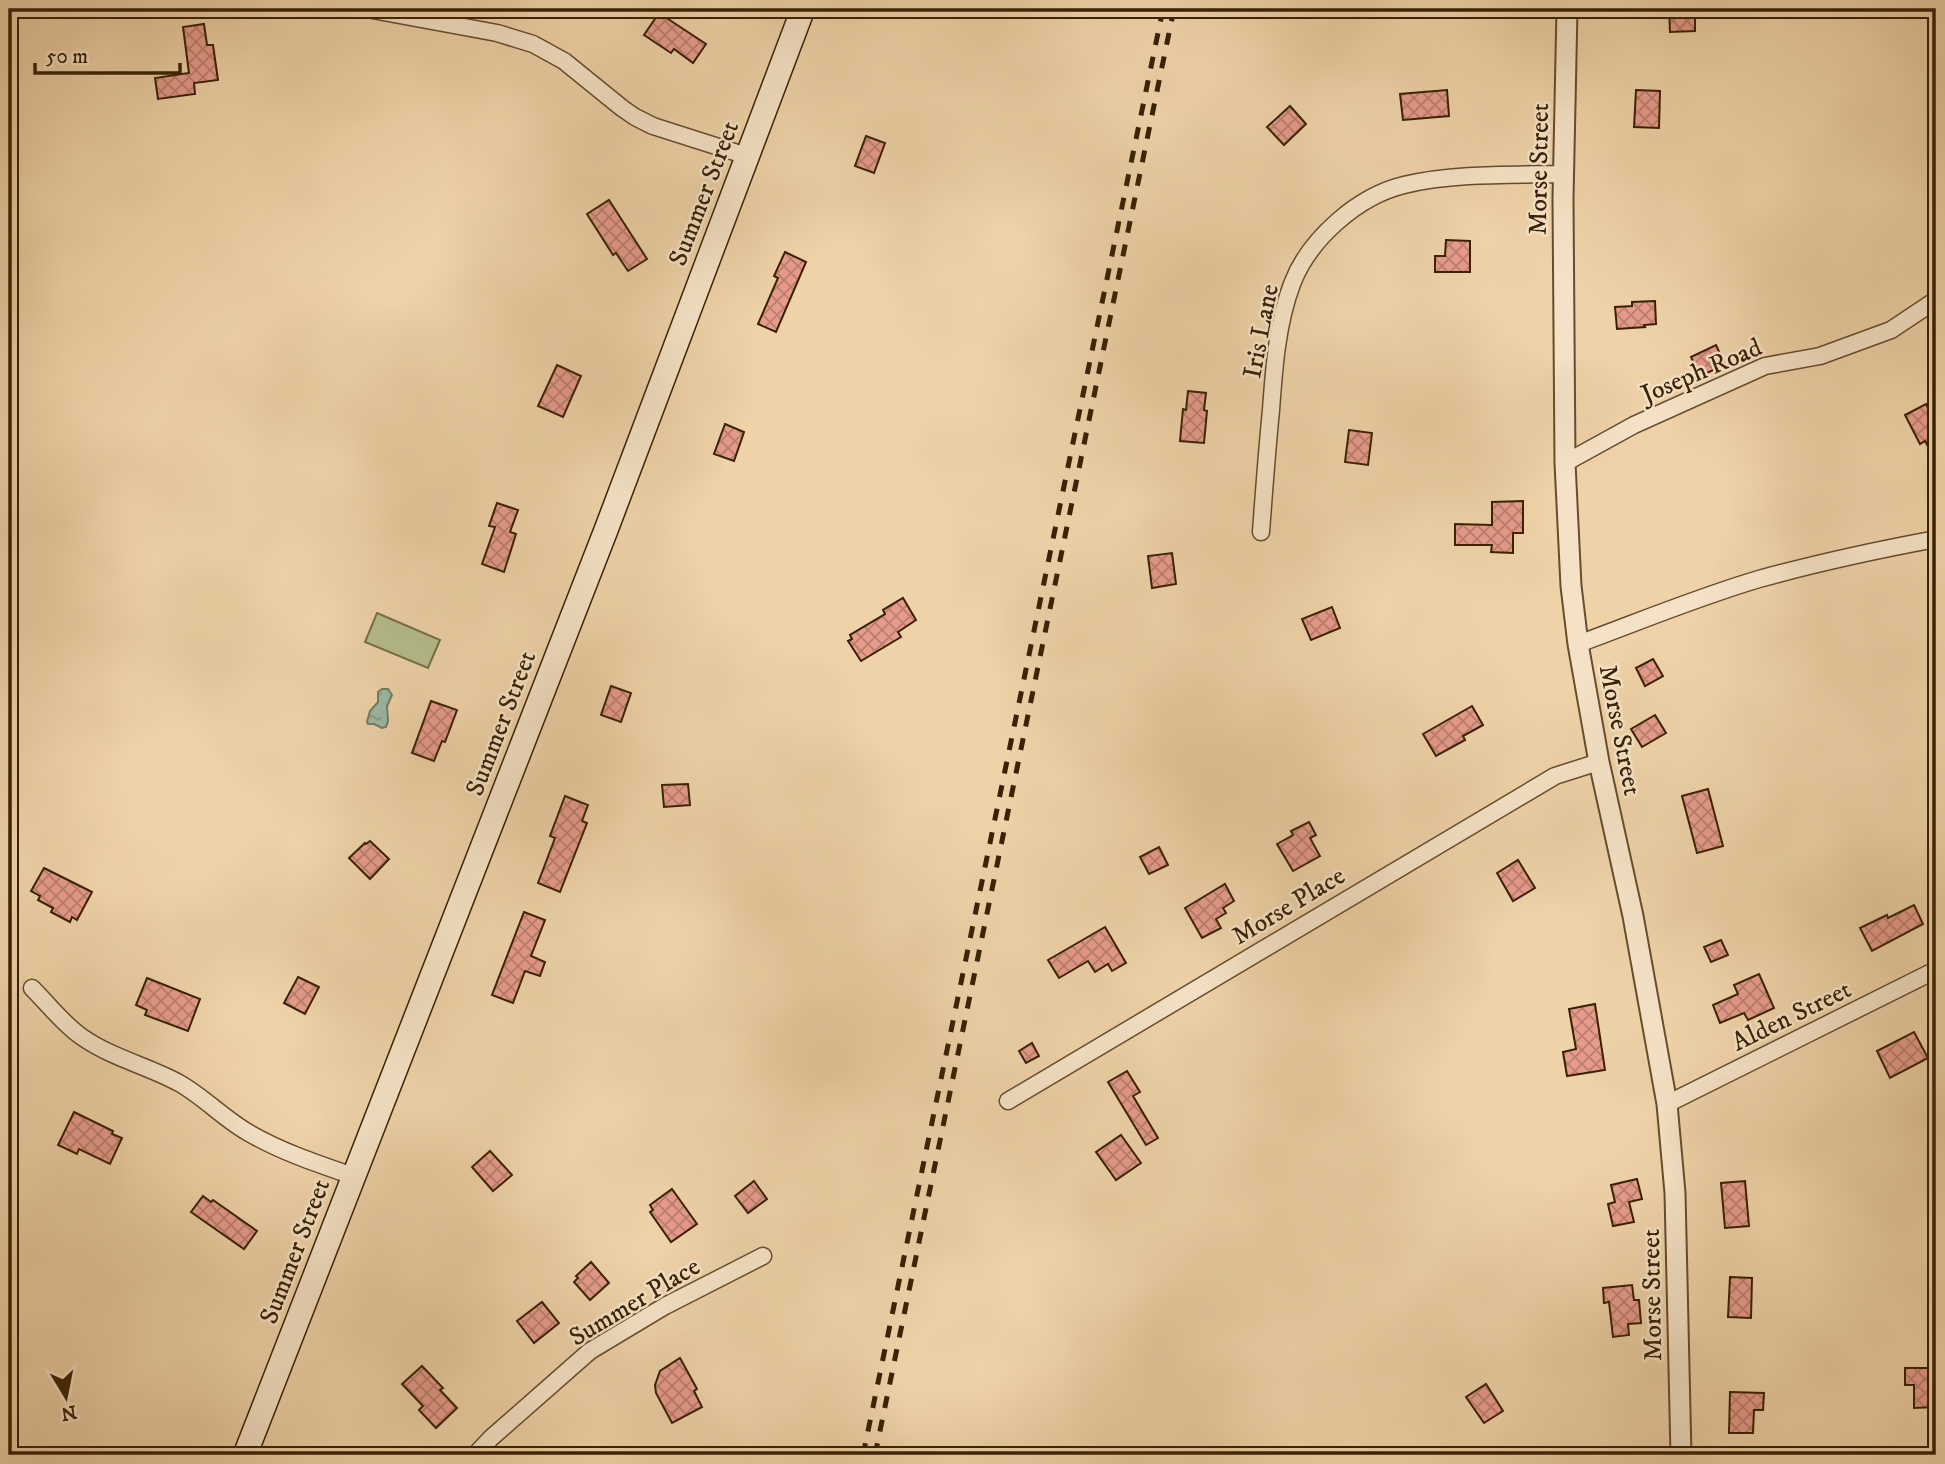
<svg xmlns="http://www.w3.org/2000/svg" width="1945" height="1464" viewBox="0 0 1945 1464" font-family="'IM FELL DW Pica',serif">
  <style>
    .garden { fill: #b5bd8b; stroke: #766f46; stroke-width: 2 }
    .water { fill: url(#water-ripples); stroke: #737c64; stroke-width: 2 }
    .building { fill: url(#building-cross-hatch); stroke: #382102; stroke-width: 2 }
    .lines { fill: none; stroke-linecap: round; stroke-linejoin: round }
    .minor-casing { stroke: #664d2c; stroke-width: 19 }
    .tertiary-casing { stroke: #664d2c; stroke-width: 23 }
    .secondary-casing { stroke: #382102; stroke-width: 26 }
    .minor { stroke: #f5e2c6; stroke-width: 16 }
    .tertiary { stroke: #f5e2c6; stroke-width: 19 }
    .secondary { stroke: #f5e2c6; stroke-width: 23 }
    .rail { stroke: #382102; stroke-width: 5; stroke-dasharray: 12 12; stroke-linecap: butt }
    .labels { text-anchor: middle; stroke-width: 5; stroke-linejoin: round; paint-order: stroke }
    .street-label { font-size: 26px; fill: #382102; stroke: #f5e2c6 }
  </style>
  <defs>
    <pattern id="water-ripples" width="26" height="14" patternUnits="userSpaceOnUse" patternTransform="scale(1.75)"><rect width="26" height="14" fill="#9ab8a6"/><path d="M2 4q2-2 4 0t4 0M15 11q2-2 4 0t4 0" fill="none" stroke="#7f9585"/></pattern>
    <pattern id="building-cross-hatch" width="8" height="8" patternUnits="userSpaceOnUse" patternTransform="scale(1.75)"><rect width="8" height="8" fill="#e69b8b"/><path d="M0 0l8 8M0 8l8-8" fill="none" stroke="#bb7e6f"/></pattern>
  </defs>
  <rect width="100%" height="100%" fill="#efd2a8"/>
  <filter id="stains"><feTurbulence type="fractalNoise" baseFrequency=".00286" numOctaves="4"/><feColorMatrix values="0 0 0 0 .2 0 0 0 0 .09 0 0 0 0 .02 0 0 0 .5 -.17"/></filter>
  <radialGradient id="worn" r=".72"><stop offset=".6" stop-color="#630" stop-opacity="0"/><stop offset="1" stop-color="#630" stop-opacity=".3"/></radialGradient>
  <path class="garden" d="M377,613L440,640L428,668L365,642Z"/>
  <path class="water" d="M382,689H388L392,695L387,706L388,721L386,727L382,728L374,724H368L367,722L370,711L378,702V692Z"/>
  <g class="building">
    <path d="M1669,9H1695V31L1670,32Z"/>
    <path d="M659,13L706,44L693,63L674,49L671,53L644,35Z"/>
    <path d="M204,24L207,45H213L218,80L194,83L195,94L158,99L155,78L189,73L183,27Z"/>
    <path d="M1447,90L1449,116L1403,120L1400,94Z"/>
    <path d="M1636,90L1660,91L1659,128L1634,127Z"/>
    <path d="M1290,106L1306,124L1284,145L1267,127Z"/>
    <path d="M866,136L885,143L874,173L855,166Z"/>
    <path d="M609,200L647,259L628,271L616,253L613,255L587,214Z"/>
    <path d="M1446,240L1470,241V272H1435V256H1445Z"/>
    <path d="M785,252L806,262L776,332L758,324L778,278L774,276Z"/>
    <path d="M1655,301L1656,324L1644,325L1645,327L1617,329L1615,307L1632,306V302Z"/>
    <path d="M1716,345L1725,365L1700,376L1691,357Z"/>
    <path d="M557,365L581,376L563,417L538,406Z"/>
    <path d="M1188,391L1206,393L1204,410L1207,411L1204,443L1180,441L1183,409L1186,410Z"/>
    <path d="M1926,404L1936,423V461L1925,441L1920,444L1905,415Z"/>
    <path d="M725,424L744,432L734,461L714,454Z"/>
    <path d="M1349,430L1372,433L1368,465L1345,462Z"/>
    <path d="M1523,501V533H1513V553L1491,552L1492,545H1455V524L1492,525V502Z"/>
    <path d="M497,503L518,510L510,532L516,534L504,572L482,564L495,527L489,526Z"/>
    <path d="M1172,553L1176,584L1152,588L1148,556Z"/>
    <path d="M903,598L916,620L898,632L901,637L861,661L848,641L852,639L850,635L885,614L883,610Z"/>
    <path d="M1332,607L1340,628L1311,640L1302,619Z"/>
    <path d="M1653,659L1663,676L1645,686L1636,668Z"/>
    <path d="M611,686L631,693L621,722L601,715Z"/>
    <path d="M431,701L457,710L445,742L442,741L434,761L412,753Z"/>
    <path d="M1472,706L1483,725L1463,736L1465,740L1436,756L1423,734Z"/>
    <path d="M1655,715L1666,733L1642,747L1631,729Z"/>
    <path d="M688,784L690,805L664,807L662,785Z"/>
    <path d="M1708,789L1723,846L1697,853L1682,796Z"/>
    <path d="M565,796L588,805L582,821L587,823L560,892L538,883L555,838L550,836Z"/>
    <path d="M1309,822L1316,835L1310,838L1320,856L1293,871L1277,844L1293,835L1291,831Z"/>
    <path d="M370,841L389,859L370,879L349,858L365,843L366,844Z"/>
    <path d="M1159,847L1168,865L1149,874L1140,857Z"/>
    <path d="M1518,860L1535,888L1513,901L1497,873Z"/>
    <path d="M44,868L92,892L77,920L72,917L70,922L51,912L53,908L38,900L40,896L31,891Z"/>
    <path d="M1225,884L1234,901L1223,908L1226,913L1216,919L1221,928L1202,938L1185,908Z"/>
    <path d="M1914,905L1923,924L1872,951L1860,928L1887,915L1888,918Z"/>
    <path d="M524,912L545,920L531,956L545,962L540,976L525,971L513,1003L492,995Z"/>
    <path d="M1105,927L1126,963L1112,971L1108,964L1095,972L1088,961L1059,978L1048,960Z"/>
    <path d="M1721,940L1728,955L1711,962L1704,947Z"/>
    <path d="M1759,974L1774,1008L1748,1020L1744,1013L1720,1023L1713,1005L1738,994L1734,985Z"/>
    <path d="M298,977L319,987L305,1014L284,1003Z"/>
    <path d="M147,978L200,999L188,1031L145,1015L147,1010L136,1005Z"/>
    <path d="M1595,1004L1605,1070L1567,1076L1563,1052L1576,1049L1569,1009Z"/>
    <path d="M1914,1032L1928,1058L1890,1078L1877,1051Z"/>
    <path d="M1032,1043L1039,1056L1026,1063L1019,1051Z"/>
    <path d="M1127,1071L1140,1092L1133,1096L1158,1138L1146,1145L1108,1082Z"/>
    <path d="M74,1112L113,1131L112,1134L122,1138L110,1164L79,1149L77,1154L58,1145Z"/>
    <path d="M1121,1135L1141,1163L1116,1180L1096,1152Z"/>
    <path d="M490,1151L512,1175L493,1191L472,1167Z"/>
    <path d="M1637,1179L1642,1199L1629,1202L1634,1222L1613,1226L1608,1204L1615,1202L1611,1185Z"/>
    <path d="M754,1181L767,1199L748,1213L735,1196Z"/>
    <path d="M1745,1181L1749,1226L1725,1228L1721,1183Z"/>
    <path d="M672,1189L697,1224L671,1242L650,1212L653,1210L650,1205Z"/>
    <path d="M203,1196L211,1202L213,1200L257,1231L244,1249L191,1212Z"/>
    <path d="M591,1262L609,1283L590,1300L574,1282L578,1278L576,1276Z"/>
    <path d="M1730,1277L1752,1278L1751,1318L1728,1317Z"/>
    <path d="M1632,1285L1634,1300H1639L1641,1323L1628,1324L1629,1335L1613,1337L1609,1302L1604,1303L1603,1288Z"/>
    <path d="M542,1302L559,1323L534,1343L517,1321Z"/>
    <path d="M680,1358L697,1389L694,1391L702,1407L672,1423L656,1393L655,1385L660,1371Z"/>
    <path d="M422,1366L443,1388L440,1390L457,1408L436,1428L419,1410L423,1406L402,1384Z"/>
    <path d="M1905,1368H1936V1407L1914,1408V1385H1905Z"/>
    <path d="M1486,1384L1503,1411L1484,1423L1466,1397Z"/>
    <path d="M1730,1392L1764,1393L1763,1410H1754L1753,1433H1729Z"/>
  </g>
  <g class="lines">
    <g class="minor-casing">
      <g id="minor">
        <path d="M367,9L497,33L533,44L564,61L622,108L635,117L653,126L747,156"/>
        <path d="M1565,463L1634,425L1765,366L1820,356L1891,330L1936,300"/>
        <path d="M1261,532C1264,491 1267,450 1271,410C1274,368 1277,324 1292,284C1309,239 1358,196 1404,185C1452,173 1514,175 1563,174"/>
        <path d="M1578,644C1638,622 1698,597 1759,579C1817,563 1877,550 1936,539"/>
        <path d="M32,988C49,1005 63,1024 82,1037C112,1058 148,1066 179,1083C204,1097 224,1119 249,1133C282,1152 318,1164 353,1176"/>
        <path d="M1008,1101L1555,776L1599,762"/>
        <path d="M1667,1104L1936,970"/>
        <path d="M475,1455L491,1438L590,1351L665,1306L763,1256"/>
      </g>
    </g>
    <g class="tertiary-casing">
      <path id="tertiary" d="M1567,9L1563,199L1565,463L1571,586L1578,644L1599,762L1633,916L1667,1104L1675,1193L1681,1455"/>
    </g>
    <g class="secondary-casing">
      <path id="secondary" d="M245,1455L606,530L803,9"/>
    </g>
    <use href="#minor" class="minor"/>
    <use href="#tertiary" class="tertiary"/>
    <use href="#secondary" class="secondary"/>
    <g class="rail">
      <path d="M863,1455L1163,9"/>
      <path d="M875,1455L1174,9"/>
    </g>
  </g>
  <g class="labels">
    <g class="street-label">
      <text transform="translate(1538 169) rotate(-89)" y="9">Morse Street</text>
      <text transform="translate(703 193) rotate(-69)" y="9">Summer Street</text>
      <text transform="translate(1260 331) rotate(-79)" y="9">Iris Lane</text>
      <text transform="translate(1701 370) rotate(-23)" y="9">Joseph Road</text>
      <text transform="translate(500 723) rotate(-69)" y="9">Summer Street</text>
      <text transform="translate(1621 730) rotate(79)" y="9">Morse Street</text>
      <text transform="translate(1288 905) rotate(-31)" y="9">Morse Place</text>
      <text transform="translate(1791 1015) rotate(-26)" y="9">Alden Street</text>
      <text transform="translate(294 1251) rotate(-69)" y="9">Summer Street</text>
      <text transform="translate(1651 1295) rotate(-91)" y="9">Morse Street</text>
      <text transform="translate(634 1301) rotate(-31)" y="9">Summer Place</text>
    </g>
  </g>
  <rect width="1945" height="1464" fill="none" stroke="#efd2a8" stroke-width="35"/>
  <rect x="10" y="10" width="1924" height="1443" fill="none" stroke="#382102" stroke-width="3.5"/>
  <rect x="18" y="18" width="1910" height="1429" fill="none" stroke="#382102" stroke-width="2"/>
  <g transform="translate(66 1397) rotate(170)" stroke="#f5e2c6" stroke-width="5" paint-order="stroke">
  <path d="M0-5L12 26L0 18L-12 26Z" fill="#382102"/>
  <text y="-10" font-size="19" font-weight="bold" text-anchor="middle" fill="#382102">N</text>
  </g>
  <path d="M35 63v10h145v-10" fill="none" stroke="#382102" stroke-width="3.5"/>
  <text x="46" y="63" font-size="21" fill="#382102" stroke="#f5e2c6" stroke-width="5" paint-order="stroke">50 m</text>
  <rect width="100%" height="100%" filter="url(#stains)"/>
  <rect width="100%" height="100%" fill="url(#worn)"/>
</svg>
